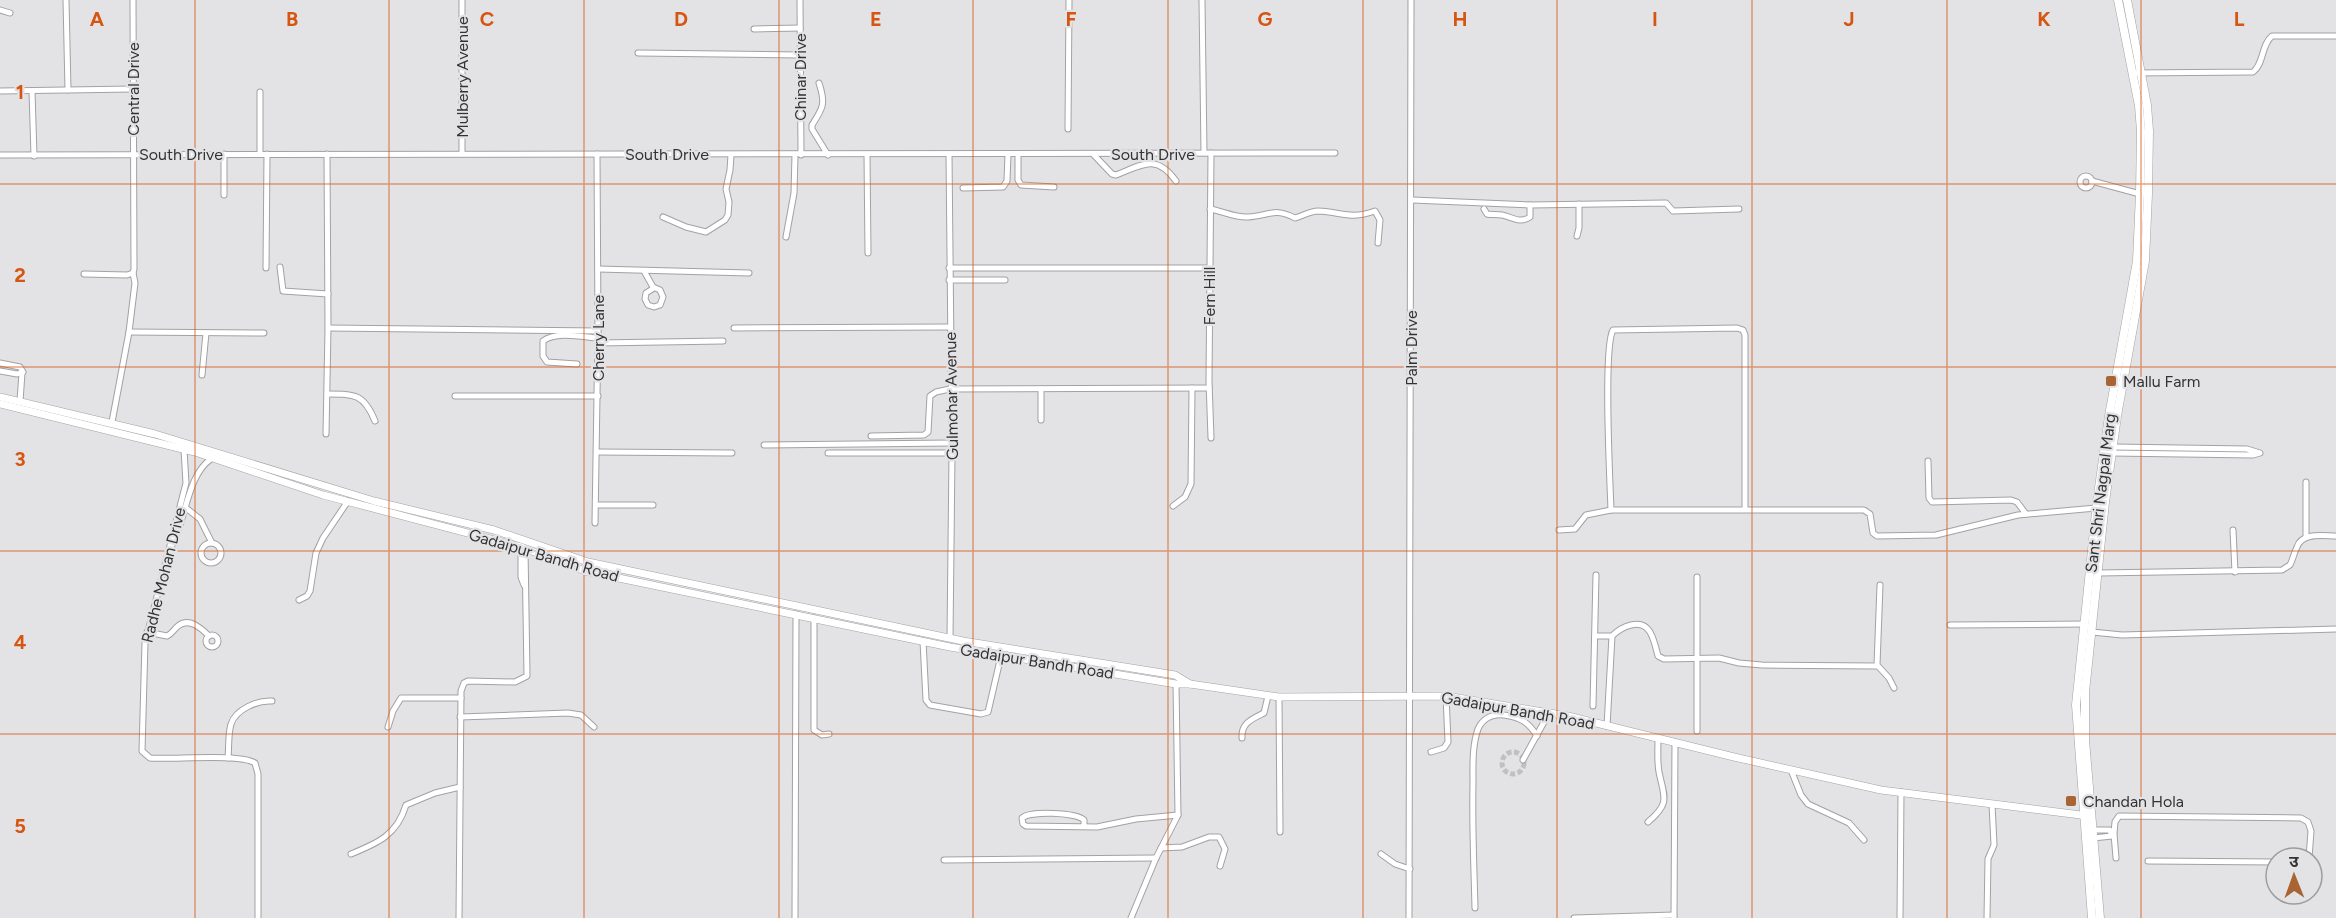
<svg xmlns="http://www.w3.org/2000/svg" width="2336" height="918" viewBox="0 0 2336 918" font-family="Figtree,'Noto Sans Devanagari',sans-serif">
  <style>
    .lines { fill: none; stroke-linecap: round; stroke-linejoin: round }
    .minor-tunnel { stroke: #c0c0c2; stroke-width: 5; stroke-dasharray: 5 2.5; stroke-linecap: butt }
    .minor-casing { stroke: #a2a2a4; stroke-width: 7 }
    .tertiary-casing { stroke: #a2a2a4; stroke-width: 8 }
    .secondary-casing { stroke: #a2a2a4; stroke-width: 9 }
    .minor { stroke: #fff; stroke-width: 5 }
    .tertiary { stroke: #fff; stroke-width: 7 }
    .secondary { stroke: #fff; stroke-width: 8 }
    .grid { fill: none; stroke: #d65510; stroke-width: 1.5; stroke-opacity: 0.55 }
    .poi-dot { fill: #a86533; stroke: #e3e3e6; stroke-width: 2 }
    .labels { text-anchor: middle; stroke-width: 4.5; stroke-linejoin: round; paint-order: stroke }
    .street-label { font-size: 16px; fill: #333334; stroke: #e3e3e6 }
    .poi-label { font-size: 16px; fill: #333334; stroke: #e3e3e6; text-anchor: start }
    .grid-label { font-size: 20px; text-anchor: middle; font-weight: bold; fill: #d65510; stroke: #e3e3e6; stroke-width: 4.5; stroke-linejoin: round; paint-order: stroke }
  </style>
  <rect width="100%" height="100%" fill="#e3e3e6"/>
  <g class="lines">
    <circle class="minor-tunnel" cx="1513" cy="763" r="11"/>
    <g class="minor-casing">
      <g id="minor">
        <path d="M66,0L68,90"/>
        <path d="M462,0V154"/>
        <path d="M800,0L801,155"/>
        <path d="M1202,0L1204,153"/>
        <path d="M0,10L10,13"/>
        <path d="M754,29L800,28"/>
        <path d="M638,53L800,55"/>
        <path d="M2133,73L2253,72C2264,64 2261,45 2272,36H2336"/>
        <path d="M819,83C826,104 823,108 812,125V129L828,155"/>
        <path d="M0,91L133,89"/>
        <path d="M32,91L34,156"/>
        <path d="M260,92V154"/>
        <path d="M1068,129L1069,0"/>
        <path d="M1211,153L1209,381L1211,438"/>
        <path d="M867,154L868,253"/>
        <path d="M949,154L952,453L950,638"/>
        <path d="M1018,154V180L1021,185L1054,187"/>
        <path d="M1093,154L1112,174L1116,175C1142,165 1156,153 1176,181"/>
        <path d="M0,155L1335,153"/>
        <circle cx="2086" cy="182" r="6"/>
        <path d="M2092,181L2140,194"/>
        <path d="M963,188L1003,187L1007,181L1008,154"/>
        <path d="M224,195V154"/>
        <path d="M1412,200L1530,205"/>
        <path d="M1210,209C1222,211 1236,218 1248,217C1269,216 1274,207 1295,218C1303,216 1310,211 1318,211C1343,212 1349,220 1375,211L1380,220L1378,243"/>
        <path d="M1484,209L1487,214C1491,215 1497,214 1502,215C1512,217 1520,224 1530,217V205L1666,203L1673,211L1739,209"/>
        <path d="M663,217L686,227L706,232L725,220L728,215L729,202L726,189L730,170L731,155"/>
        <path d="M1577,236L1579,228V204"/>
        <path d="M786,237L794,193L795,155"/>
        <path d="M280,267L283,291L328,294"/>
        <path d="M266,268L267,154"/>
        <path d="M949,268H1210"/>
        <path d="M598,269L749,273"/>
        <path d="M644,271L653,287L660,290L663,297L660,305L654,307L648,305L645,299L646,293L654,288"/>
        <path d="M84,274L127,275L133,273L134,269L133,0"/>
        <path d="M949,280H1005"/>
        <path d="M328,328L598,331"/>
        <path d="M734,328L950,327"/>
        <path d="M129,332L264,333"/>
        <path d="M598,343L723,341"/>
        <path d="M0,363L20,367L23,372L17,374L0,371"/>
        <path d="M577,364L547,362L543,356V341C556,331 583,337 598,338"/>
        <path d="M202,375L206,333"/>
        <path d="M1041,389V420"/>
        <path d="M328,394C355,394 364,394 375,421"/>
        <path d="M455,396H598"/>
        <path d="M20,401L22,373"/>
        <path d="M112,422L129,332L135,283L133,273"/>
        <path d="M326,434L328,328L327,154"/>
        <path d="M871,436L924,435L928,432L930,396L936,392L950,389L1209,388"/>
        <path d="M764,445L952,443"/>
        <path d="M184,450L186,483L145,643L142,751L150,758C172,760 240,753 255,763L258,774V918"/>
        <path d="M597,452L732,453"/>
        <path d="M828,453H952"/>
        <path d="M2112,453L2253,455L2260,453L2247,449L2113,447"/>
        <path d="M1928,461L1929,498L1932,502L2011,500L2017,502L2026,514"/>
        <path d="M596,505H653"/>
        <path d="M1173,506L1185,497L1191,484L1192,388"/>
        <path d="M186,508L200,519L212,543"/>
        <path d="M1745,510H1611C1610,481 1603,348 1613,330L1737,328L1743,330L1745,335V510H1864L1870,514L1873,533L1877,536L1936,535L2018,515L2096,508"/>
        <path d="M595,523L598,331L597,154"/>
        <path d="M1559,530L1575,529L1586,515L1611,510"/>
        <path d="M2233,530L2235,572"/>
        <path d="M2306,537V482"/>
        <circle cx="211" cy="553" r="10"/>
        <path d="M171,547C186,521 187,475 211,459"/>
        <path d="M521,547V577L524,585"/>
        <path d="M2099,573L2282,570L2290,565C2293,559 2294,553 2297,547C2302,532 2323,536 2336,536"/>
        <path d="M1880,585L1877,665L1889,678L1894,688"/>
        <path d="M299,600L307,596L310,591L316,553L323,538L348,501"/>
        <path d="M814,618V730L822,735L829,734"/>
        <path d="M1950,625L2085,624"/>
        <path d="M147,632L167,636C173,633 173,630 178,626C189,617 201,628 209,636"/>
        <path d="M2092,632L2122,635L2336,629"/>
        <circle cx="212" cy="641" r="6"/>
        <path d="M1595,636H1612"/>
        <path d="M923,641L926,700L930,705L981,714L988,712L1001,656"/>
        <path d="M1279,697L1280,832"/>
        <path d="M1593,706L1596,575"/>
        <path d="M460,717L568,713L581,715L594,727"/>
        <path d="M1607,726L1612,636C1621,627 1641,617 1650,632C1654,639 1656,648 1658,656L1664,659L1719,658L1739,663L1762,665L1877,666"/>
        <path d="M388,727L393,711L401,698H461"/>
        <path d="M1697,731V577"/>
        <path d="M1242,738C1241,723 1252,719 1264,713L1268,696"/>
        <path d="M1431,752L1444,748L1448,742L1446,696"/>
        <path d="M228,758C229,747 228,734 231,724C236,709 258,700 272,701"/>
        <path d="M1523,760L1549,713"/>
        <path d="M1791,770L1801,795L1808,804L1849,823L1864,840"/>
        <path d="M1648,822C1671,803 1664,797 1659,772C1657,761 1658,749 1658,739"/>
        <path d="M1084,826V820C1076,812 1029,811 1022,818L1023,824L1026,826L1097,827L1136,819L1178,815"/>
        <path d="M2092,830H2110L2112,836L2093,838"/>
        <path d="M2111,833H2114L2115,822L2119,816L2301,818L2308,822L2311,831L2309,858"/>
        <path d="M2114,834L2116,858"/>
        <path d="M1161,848L1182,847L1209,837H1219L1225,849L1220,866"/>
        <path d="M351,854C378,843 397,835 406,805L435,793L460,787"/>
        <path d="M1381,854L1395,864L1410,869"/>
        <path d="M944,860L1156,858"/>
        <path d="M2148,861L2276,862"/>
        <path d="M1475,908C1474,867 1472,825 1473,784C1473,766 1472,746 1478,729C1483,718 1493,714 1504,715C1521,717 1529,723 1537,736"/>
        <path d="M459,918L461,691L464,683L468,681L515,682L527,676L525,548"/>
        <path d="M795,918L796,614"/>
        <path d="M1131,918L1156,858L1178,815L1176,684"/>
        <path d="M1409,918L1411,0"/>
        <path d="M1574,918L1674,915"/>
        <path d="M1674,918L1675,742"/>
        <path d="M1900,918L1901,792"/>
        <path d="M1987,918L1988,859L1994,845L1992,804"/>
      </g>
    </g>
    <g class="tertiary-casing">
      <g id="tertiary">
        <path d="M0,397L155,434L374,501L494,530L588,562L963,641L1175,675L1190,684"/>
        <path d="M0,404L195,452L323,495L521,547L585,571L950,647L1176,684H1190L1279,697L1446,696L1568,716L1734,757L1881,790L2089,816"/>
      </g>
    </g>
    <g class="secondary-casing">
      <g id="secondary">
        <path d="M2092,918L2076,705L2097,502L2109,416L2137,261L2140,194L2141,131L2139,106L2118,0"/>
        <path d="M2100,918L2085,740V692L2105,502L2117,416L2145,261L2148,194L2149,131L2147,105L2127,0"/>
      </g>
    </g>
    <use href="#minor" class="minor"/>
    <use href="#tertiary" class="tertiary"/>
    <use href="#secondary" class="secondary"/>
  </g>
  <path class="grid" d="M195,0V918M389,0V918M584,0V918M779,0V918M973,0V918M1168,0V918M1363,0V918M1557,0V918M1752,0V918M1947,0V918M2141,0V918M0,184H2336M0,367H2336M0,551H2336M0,734H2336"/>
  <g class="poi-dot">
    <rect x="2105" y="375" width="12" height="12" rx="3"/>
    <rect x="2065" y="795" width="12" height="12" rx="3"/>
  </g>
  <g class="labels">
    <g class="street-label">
      <text transform="translate(462 77) rotate(-90)" y="6">Mulberry Avenue</text>
      <text transform="translate(800 77) rotate(-90)" y="6">Chinar Drive</text>
      <text transform="translate(133 89) rotate(-90)" y="6">Central Drive</text>
      <text x="181" y="160">South Drive</text>
      <text x="667" y="160">South Drive</text>
      <text x="1153" y="160">South Drive</text>
      <text transform="translate(1209 296) rotate(-90)" y="6">Fern Hill</text>
      <text transform="translate(598 338) rotate(-90)" y="6">Cherry Lane</text>
      <text transform="translate(1411 348) rotate(-90)" y="6">Palm Drive</text>
      <text transform="translate(951 396) rotate(-91)" y="6">Gulmohar Avenue</text>
      <text transform="translate(2100 493) rotate(-83)" y="6">Sant Shri Nagpal Marg</text>
      <text transform="translate(544 555) rotate(16)" y="6">Gadaipur Bandh Road</text>
      <text transform="translate(163 575) rotate(-76)" y="6">Radhe Mohan Drive</text>
      <text transform="translate(1037 661) rotate(9)" y="6">Gadaipur Bandh Road</text>
      <text transform="translate(1518 710) rotate(10)" y="6">Gadaipur Bandh Road</text>
    </g>
    <g class="poi-label">
      <text x="2123" y="387">Mallu Farm</text>
      <text x="2083" y="807">Chandan Hola</text>
    </g>
  </g>
  <g class="grid-label">
    <text x="97" y="26">A</text>
    <text x="292" y="26">B</text>
    <text x="487" y="26">C</text>
    <text x="681" y="26">D</text>
    <text x="876" y="26">E</text>
    <text x="1071" y="26">F</text>
    <text x="1265" y="26">G</text>
    <text x="1460" y="26">H</text>
    <text x="1655" y="26">I</text>
    <text x="1849" y="26">J</text>
    <text x="2044" y="26">K</text>
    <text x="2239" y="26">L</text>
    <text x="20" y="99">1</text>
    <text x="20" y="282">2</text>
    <text x="20" y="466">3</text>
    <text x="20" y="649">4</text>
    <text x="20" y="833">5</text>
  </g>
  <g transform="translate(2294 876) rotate(359)"><circle r="28" fill="#e3e3e6" stroke="#9d9d9f" stroke-width="1.5"/>
  <path d="M0-4.5L10 22L0 15L-10 22Z" fill="#a86533"/>
  <text y="-9" font-size="16" font-weight="bold" text-anchor="middle" fill="#333334">उ</text>
  </g>
</svg>
